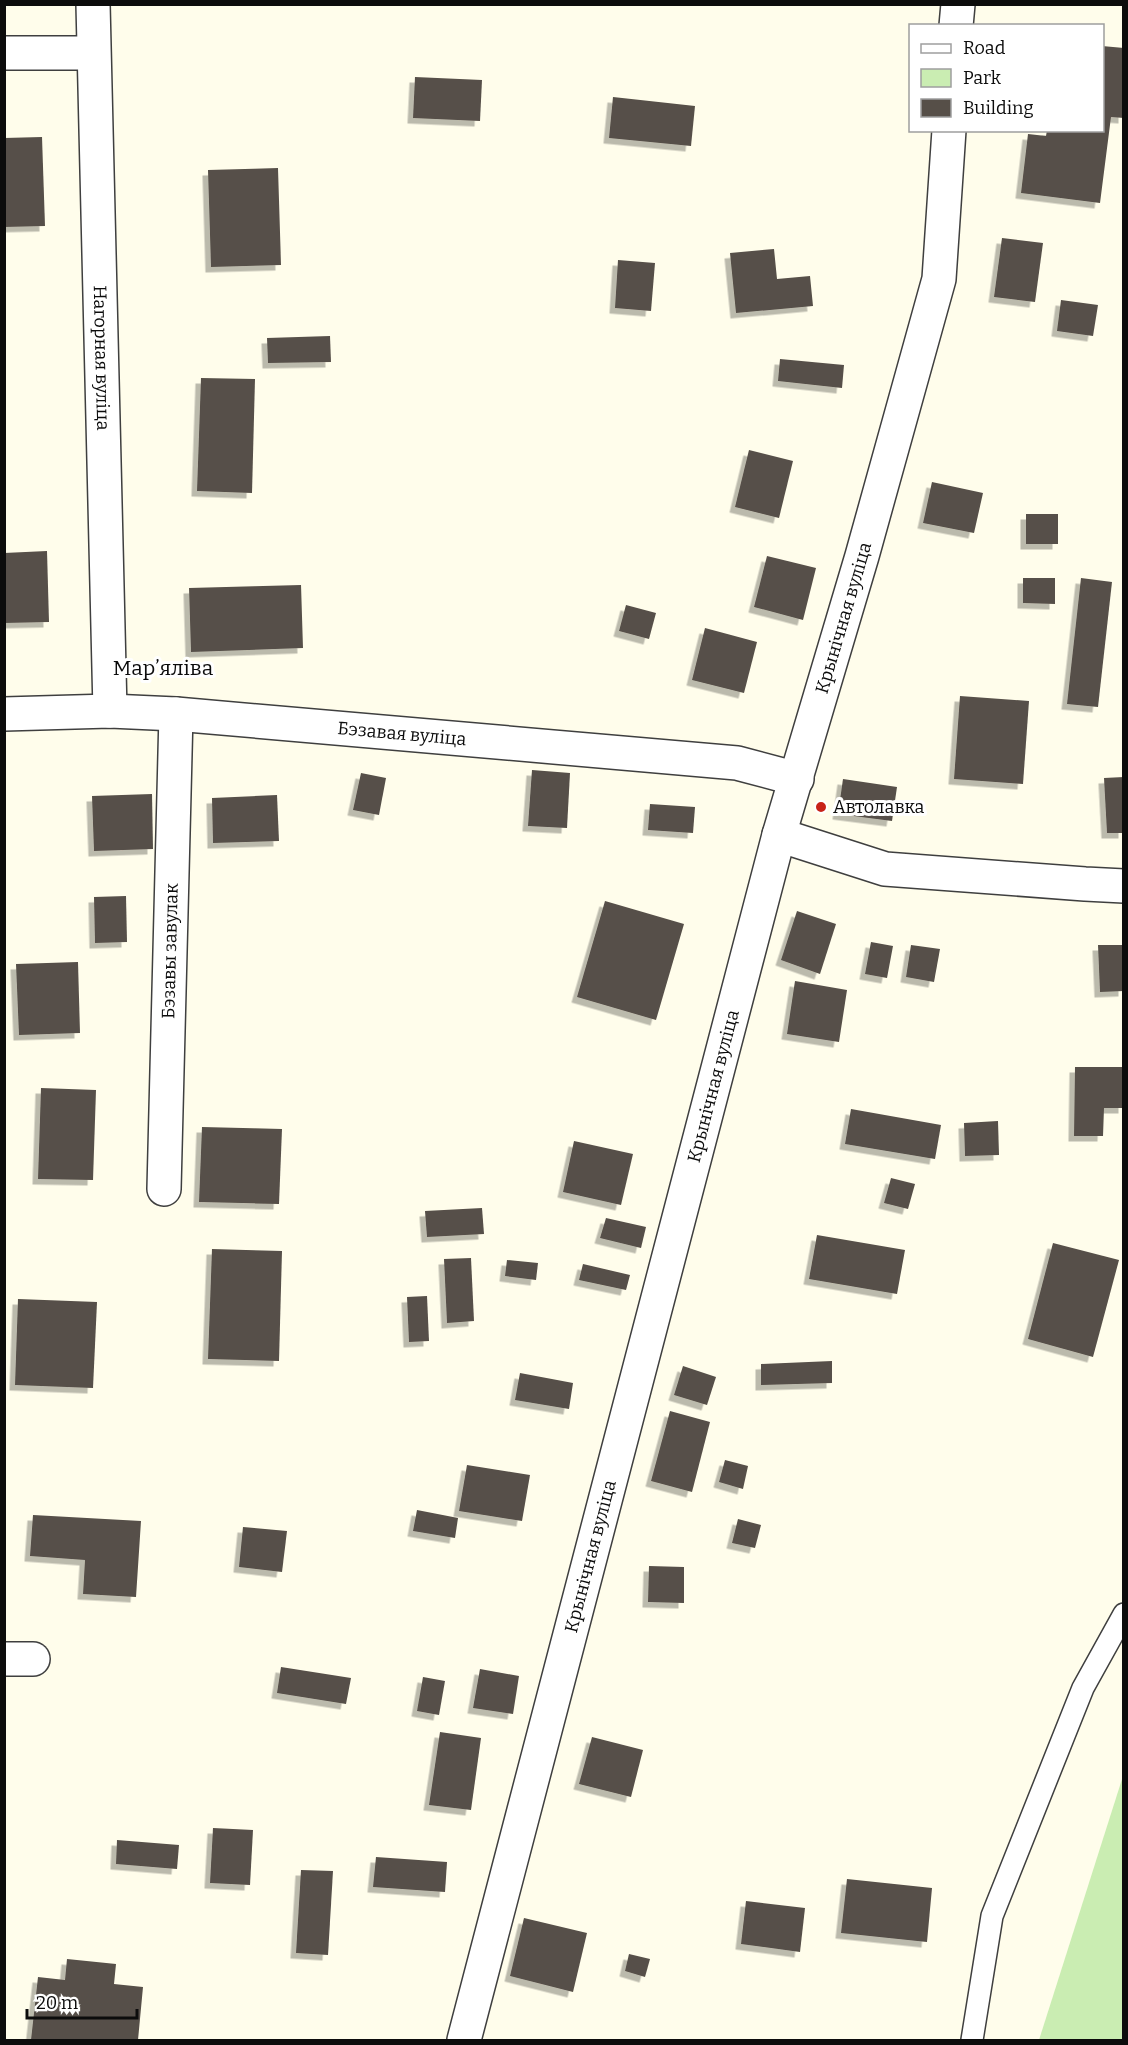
<svg xmlns="http://www.w3.org/2000/svg" width="1128" height="2045" viewBox="0 0 1128 2045" font-family="Bitter,serif">
  <style>
    .green { fill: #caedb2 }
    .building { fill: #564f48; filter: url(#shadow) }
    .lines { fill: none; stroke-linecap: round; stroke-linejoin: round }
    .lane-casing { stroke: #3f3f3f; stroke-width: 24 }
    .street-casing { stroke: #3f3f3f; stroke-width: 36 }
    .lane { stroke: #fff; stroke-width: 21 }
    .street { stroke: #fff; stroke-width: 33 }
    .poi-dot { fill: #c82218; stroke: #fff; stroke-width: 2 }
    .labels { text-anchor: middle; stroke-width: 6; stroke-linejoin: round; paint-order: stroke }
    .street-label { font-size: 18px; fill: #0c0c0c; stroke: #fff }
    .poi-label { font-size: 18px; fill: #0c0c0c; stroke: #fff; text-anchor: start }
    .quarter-label { font-size: 21px; fill: #0c0c0c; stroke: #fff }
  </style>
  <defs>
    <filter id="shadow"><feDropShadow dx="-5.5" dy="5.5" stdDeviation="0" flood-color="#0004"/></filter>
  </defs>
  <rect width="100%" height="100%" fill="#fffdeb"/>
  <path class="green" d="M1123,1776V2040H1039Z"/>
  <g class="building">
    <path d="M1102,46L1124,48V118L1111,117L1100,203L1021,193L1028,134L1046,136L1047,130H1102Z"/>
    <path d="M415,77L482,80L480,121L413,118Z"/>
    <path d="M613,97L695,106L691,146L609,138Z"/>
    <path d="M42,137L45,226L4,227V138Z"/>
    <path d="M278,168L281,265L211,267L208,170Z"/>
    <path d="M1002,238L1043,243L1035,302L994,297Z"/>
    <path d="M774,249L777,279L810,276L813,306L736,313L730,253Z"/>
    <path d="M618,260L655,263L651,311L615,308Z"/>
    <path d="M1061,300L1098,305L1093,336L1057,331Z"/>
    <path d="M330,336L331,362L268,363L267,338Z"/>
    <path d="M780,359L844,365L842,388L778,381Z"/>
    <path d="M201,378L255,379L252,493L197,491Z"/>
    <path d="M749,450L793,461L779,518L735,507Z"/>
    <path d="M932,482L983,493L974,533L923,523Z"/>
    <rect x="1026" y="514" width="32" height="30"/>
    <path d="M47,551L49,622L4,623V553Z"/>
    <path d="M767,556L816,568L803,620L754,607Z"/>
    <path d="M1023,578H1055V604L1023,603Z"/>
    <path d="M1081,578L1112,582L1098,707L1067,704Z"/>
    <path d="M301,585L303,648L191,652L189,588Z"/>
    <path d="M626,605L656,613L649,639L619,631Z"/>
    <path d="M705,628L757,642L744,693L692,680Z"/>
    <path d="M960,696L1029,701L1023,784L954,779Z"/>
    <path d="M532,770L570,773L567,828L528,826Z"/>
    <path d="M361,773L386,778L379,815L353,810Z"/>
    <path d="M1124,777V833H1107L1104,778Z"/>
    <path d="M843,779L897,787L892,821L838,814Z"/>
    <path d="M152,794L153,849L94,851L92,796Z"/>
    <path d="M277,795L279,841L213,843L212,798Z"/>
    <path d="M650,804L695,807L693,833L648,830Z"/>
    <path d="M126,896L127,942L95,943L94,897Z"/>
    <path d="M605,901L684,924L656,1020L577,997Z"/>
    <path d="M797,911L836,924L820,974L781,960Z"/>
    <path d="M871,942L893,946L887,978L865,974Z"/>
    <path d="M911,945L940,949L934,982L906,977Z"/>
    <path d="M1098,945H1124V991L1100,992Z"/>
    <path d="M78,962L80,1033L19,1035L16,964Z"/>
    <path d="M795,981L847,990L839,1042L787,1034Z"/>
    <path d="M1075,1067H1124V1108H1104L1103,1136H1074Z"/>
    <path d="M41,1088L96,1090L93,1180L38,1179Z"/>
    <path d="M851,1109L941,1125L935,1159L845,1144Z"/>
    <path d="M998,1121L999,1155L965,1156L964,1123Z"/>
    <path d="M202,1127L282,1129L279,1204L199,1202Z"/>
    <path d="M574,1141L633,1154L621,1205L563,1192Z"/>
    <path d="M891,1178L915,1184L908,1209L884,1203Z"/>
    <path d="M482,1208L484,1234L427,1237L425,1211Z"/>
    <path d="M606,1218L646,1227L641,1248L600,1238Z"/>
    <path d="M817,1235L905,1250L897,1294L809,1279Z"/>
    <path d="M1053,1243L1119,1260L1093,1357L1028,1339Z"/>
    <path d="M212,1249L282,1251L279,1361L208,1359Z"/>
    <path d="M471,1258L474,1321L447,1323L444,1259Z"/>
    <path d="M507,1260L538,1263L536,1280L505,1276Z"/>
    <path d="M583,1264L630,1275L626,1290L579,1280Z"/>
    <path d="M427,1296L429,1341L409,1342L407,1297Z"/>
    <path d="M18,1299L97,1302L93,1388L15,1385Z"/>
    <path d="M832,1361V1383L761,1385V1364Z"/>
    <path d="M683,1366L716,1377L707,1405L674,1395Z"/>
    <path d="M520,1373L573,1383L569,1409L515,1400Z"/>
    <path d="M670,1411L710,1422L692,1492L651,1481Z"/>
    <path d="M725,1460L748,1466L743,1489L719,1482Z"/>
    <path d="M467,1465L530,1475L522,1521L459,1511Z"/>
    <path d="M417,1510L458,1518L455,1538L413,1531Z"/>
    <path d="M33,1515L141,1521L136,1597L83,1594L85,1560L30,1556Z"/>
    <path d="M738,1519L761,1525L755,1548L732,1543Z"/>
    <path d="M243,1527L287,1531L282,1572L239,1567Z"/>
    <path d="M649,1566L684,1567V1603L648,1602Z"/>
    <path d="M281,1667L351,1678L346,1704L277,1693Z"/>
    <path d="M480,1669L519,1676L513,1714L473,1708Z"/>
    <path d="M423,1677L445,1681L439,1715L417,1711Z"/>
    <path d="M440,1732L481,1738L471,1810L429,1805Z"/>
    <path d="M592,1737L643,1750L631,1797L579,1784Z"/>
    <path d="M213,1828L253,1830L250,1885L210,1883Z"/>
    <path d="M117,1840L179,1845L177,1869L116,1864Z"/>
    <path d="M376,1857L447,1862L445,1892L373,1887Z"/>
    <path d="M301,1870L333,1871L328,1955L296,1953Z"/>
    <path d="M847,1879L932,1888L927,1942L841,1933Z"/>
    <path d="M746,1901L805,1908L800,1952L741,1944Z"/>
    <path d="M524,1918L587,1933L573,1992L510,1976Z"/>
    <path d="M629,1954L650,1959L645,1977L625,1971Z"/>
    <path d="M67,1959L116,1964L114,1984L143,1987L138,2040H31L38,1977L65,1980Z"/>
  </g>
  <g class="lines">
    <g class="lane-casing">
      <path id="lane" d="M972,2040L992,1916L1083,1688L1124,1614"/>
    </g>
    <g class="street-casing">
      <g id="street">
        <path id="s1" d="M93,4L110,711"/>
        <path d="M956,26L958,4"/>
        <path d="M4,53H93"/>
        <path id="s2" d="M4,714L110,711L176,714L737,763L797,779"/>
        <path d="M779,835L885,869L1085,884L1124,886"/>
        <path id="s3" d="M164,1189L176,714"/>
        <path d="M4,1659H33"/>
        <path id="s4" d="M464,2040L779,835L862,556L939,279L949,130"/>
      </g>
    </g>
    <use href="#lane" class="lane"/>
    <use href="#street" class="street"/>
  </g>
  <circle class="poi-dot" cx="821" cy="807" r="6"/>
  <g class="labels">
    <g class="street-label">
      <text dy="6" stroke="none"><textPath href="#s1" startOffset="354">Нагорная вуліца</textPath></text>
      <text dy="6" stroke="none"><textPath href="#s4" startOffset="1472">Крынічная вуліца</textPath></text>
      <text dy="6" stroke="none"><textPath href="#s2" startOffset="399">Бэзавая вуліца</textPath></text>
      <text dy="6" stroke="none"><textPath href="#s3" startOffset="238">Бэзавы завулак</textPath></text>
      <text dy="6" stroke="none"><textPath href="#s4" startOffset="986">Крынічная вуліца</textPath></text>
      <text dy="6" stroke="none"><textPath href="#s4" startOffset="500">Крынічная вуліца</textPath></text>
    </g>
    <g class="poi-label">
      <text x="833" y="813">Автолавка</text>
    </g>
    <g class="quarter-label">
      <text x="163" y="675">Марʼяліва</text>
    </g>
  </g>
  <rect width="1128" height="2045" fill="none" stroke="#0c0c0c" stroke-width="12"/>
  <rect x="909" y="24" width="195" height="108" fill="#ffffff" stroke="#9e9e9e" stroke-width="1.5"/>
  <rect x="921" y="44" width="30" height="9" fill="#ffffff" stroke="#9e9e9e" stroke-width="1.5"/>
  <text x="963" y="54" font-size="18" fill="#0c0c0c">Road</text>
  <rect x="921" y="69" width="30" height="18" fill="#caedb2" stroke="#9e9e9e" stroke-width="1.5"/>
  <text x="963" y="84" font-size="18" fill="#0c0c0c">Park</text>
  <rect x="921" y="99" width="30" height="18" fill="#564f48" stroke="#9e9e9e" stroke-width="1.5"/>
  <text x="963" y="114" font-size="18" fill="#0c0c0c">Building</text>
  <path d="M27 2009v9h110v-9" fill="none" stroke="#0c0c0c" stroke-width="3"/>
  <text x="36" y="2009" font-size="18" fill="#0c0c0c" stroke="#ffffff" stroke-width="4.5" paint-order="stroke">20 m</text>
</svg>
